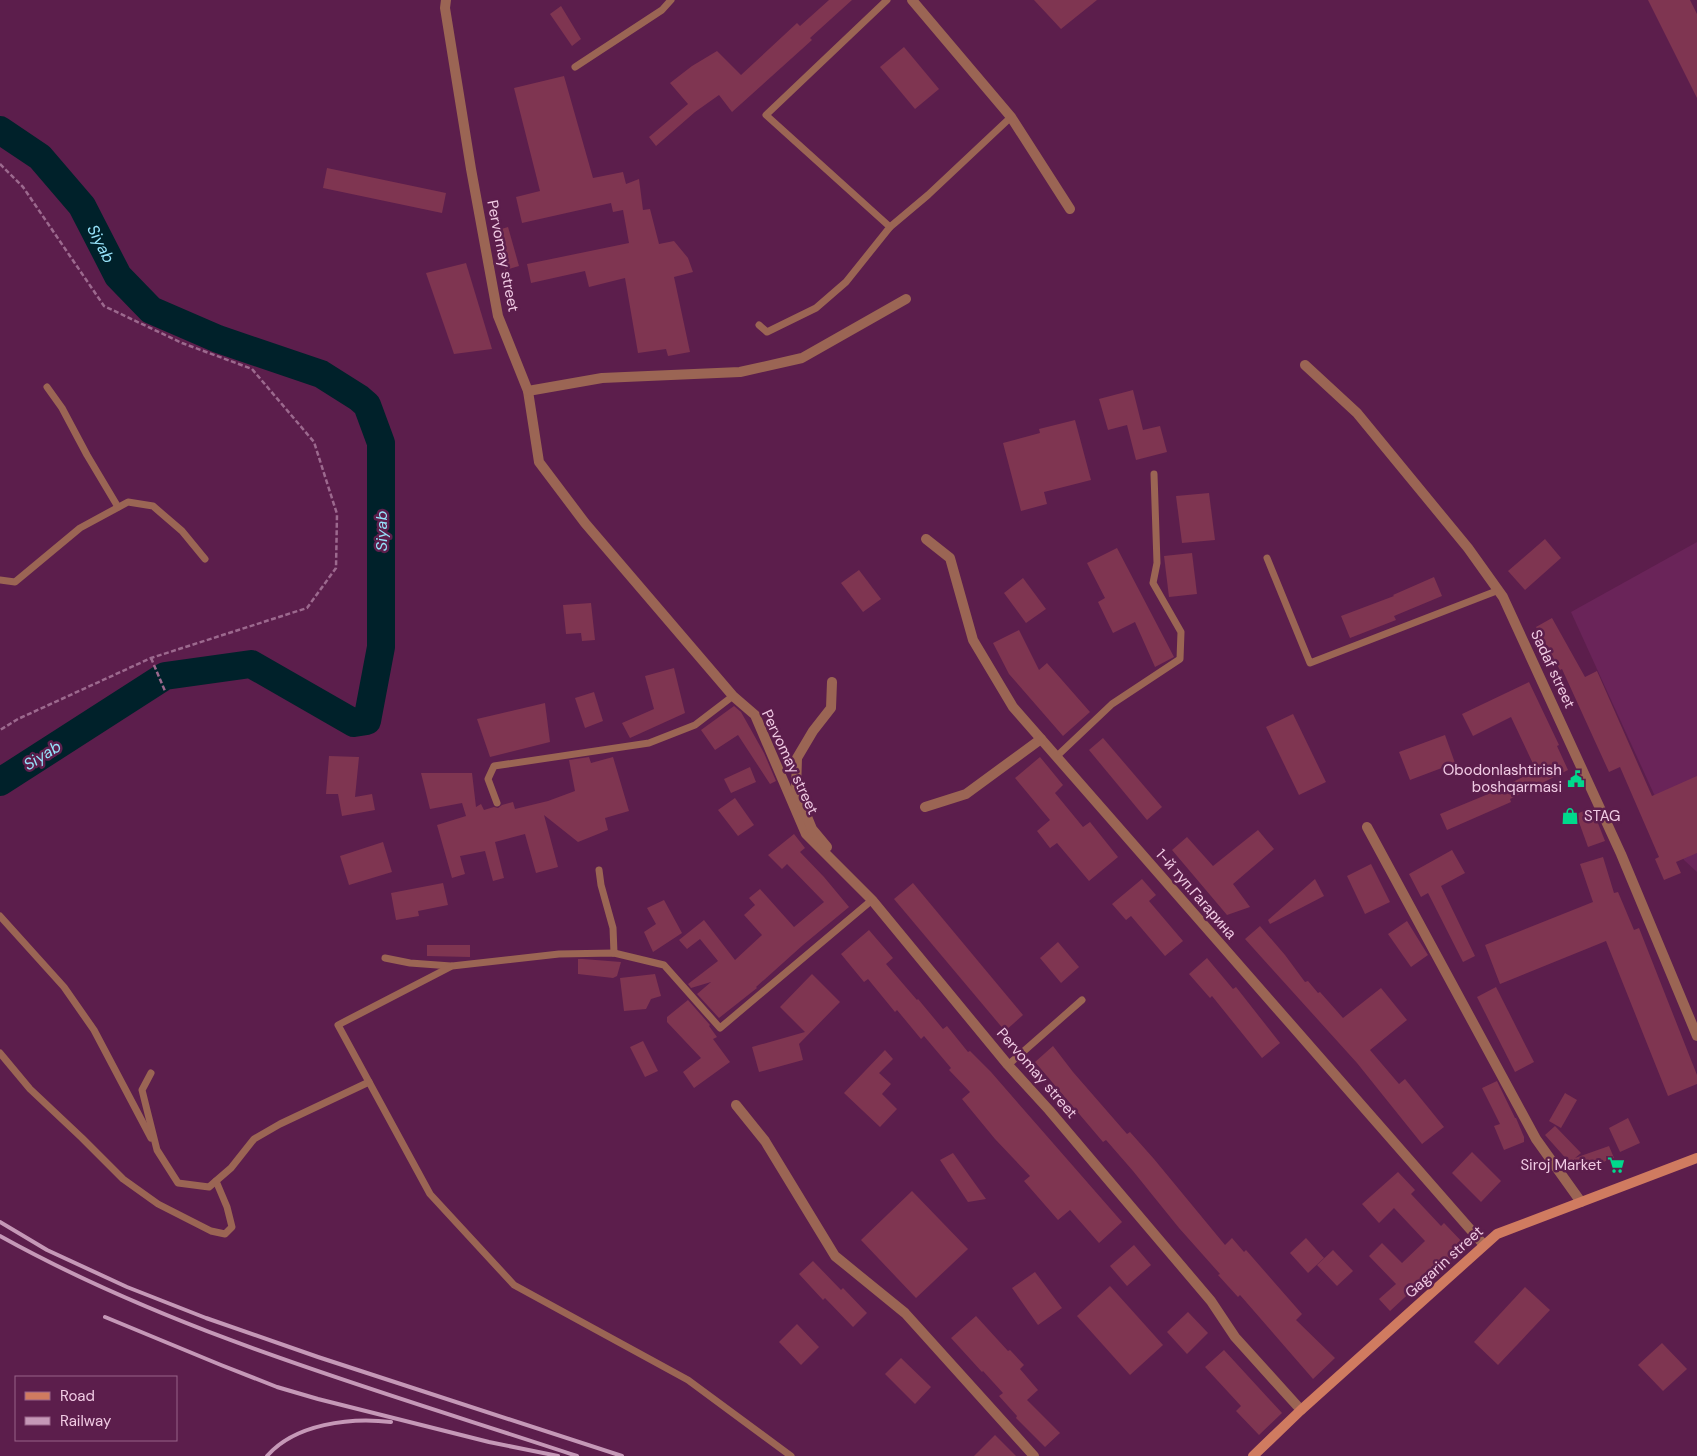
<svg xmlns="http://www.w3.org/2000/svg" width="1697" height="1456" viewBox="0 0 1697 1456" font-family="'DM Sans',sans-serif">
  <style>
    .built { fill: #6a2459 }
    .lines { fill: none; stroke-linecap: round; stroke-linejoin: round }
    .river { stroke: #00212a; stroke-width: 28 }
    .building { fill: #7f3551 }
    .path { stroke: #9c698e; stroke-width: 2.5; stroke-dasharray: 5 2.5; stroke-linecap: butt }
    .service { stroke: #9b6554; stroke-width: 7 }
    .minor { stroke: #9b6554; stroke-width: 10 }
    .secondary { stroke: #d07b60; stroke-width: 10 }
    .rail { stroke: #c598b7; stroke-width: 4 }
    .labels { text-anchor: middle; stroke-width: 5; stroke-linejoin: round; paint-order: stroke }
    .street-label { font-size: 15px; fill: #f0cae3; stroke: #5c1e4c }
    .poi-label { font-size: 15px; fill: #f0cae3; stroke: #5c1e4c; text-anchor: end }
    .water-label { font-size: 16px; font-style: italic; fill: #96e3fa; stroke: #5c1e4c }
  </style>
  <rect width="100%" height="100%" fill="#5c1e4c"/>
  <path class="built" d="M1697,542V872L1684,860L1571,612Z"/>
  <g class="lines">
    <path class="river" id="s1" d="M0,130L40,157L82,206L118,276L151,310L218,339L321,374L359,398L367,405L381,443V647L367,721L354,723L251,664L165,676L0,782"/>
  </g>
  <g class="building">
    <path d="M829,0H852L810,38L812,40L732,112L719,95L695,112L656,146L649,137L688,104L670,83L692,66L717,51L741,75L797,23L800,26Z"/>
    <path d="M1034,0H1097L1061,29Z"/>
    <path d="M1648,0H1690L1697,14V98Z"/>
    <path d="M561,6L581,39L572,46L550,14Z"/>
    <path d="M904,47L939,89L915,109L880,67Z"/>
    <path d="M564,76L593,178L623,172L626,184L639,179L643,210L650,209L659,244L674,241L688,258L693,272L674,277L690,352L668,356L666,349L638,353L625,278L589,287L585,271L531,283L527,264L629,243L623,210L613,212L611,203L522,223L516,197L540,191L514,88Z"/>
    <path d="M327,168L446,193L442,213L323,188Z"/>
    <path d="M508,227L519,266L505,270L495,231Z"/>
    <path d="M466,263L492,349L454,354L426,273Z"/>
    <path d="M1133,390L1143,430L1160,426L1167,452L1136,460L1127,425L1108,430L1099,399Z"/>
    <path d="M1075,420L1091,480L1044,492L1047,504L1021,511L1003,443L1040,433L1039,429Z"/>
    <path d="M1209,493L1215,540L1182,543L1176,496Z"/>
    <path d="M1545,539L1561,558L1525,590L1508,571Z"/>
    <path d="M1117,548L1174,657L1155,667L1135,622L1113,633L1098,602L1105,598L1087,563Z"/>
    <path d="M1192,553L1197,594L1169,597L1164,556Z"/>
    <path d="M859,570L881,599L863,612L841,583Z"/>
    <path d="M1434,577L1442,596L1394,616L1396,620L1350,638L1341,616L1394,596L1393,595Z"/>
    <path d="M1023,578L1046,609L1026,623L1004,593Z"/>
    <path d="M591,603L595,640L582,641L581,633L566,634L563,605Z"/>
    <path d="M1552,618L1585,677L1597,671L1652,796L1697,776V853L1676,862L1681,873L1664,880L1655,859L1659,857L1620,767L1609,772L1562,669L1560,670L1536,627Z"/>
    <path d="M1019,630L1039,670L1047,663L1090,712L1063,736L1009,674L993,643Z"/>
    <path d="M674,668L685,713L630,738L622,723L654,709L645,676Z"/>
    <path d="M1529,682L1559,745L1557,746L1568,770L1510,799L1511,802L1447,830L1440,814L1510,785L1509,784L1536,770L1511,717L1473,736L1462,714Z"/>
    <path d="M594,692L603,721L585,728L575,698Z"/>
    <path d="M545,703L550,742L490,757L477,719Z"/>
    <path d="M734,706L741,712L764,753L776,781L770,784L738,735L715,750L701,730Z"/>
    <path d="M1293,714L1326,782L1299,795L1266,727Z"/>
    <path d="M1445,735L1455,763L1410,780L1399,752Z"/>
    <path d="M1103,738L1162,807L1147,820L1089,750Z"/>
    <path d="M329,756L359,757L355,797L372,794L375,810L342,816L338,794H326Z"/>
    <path d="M589,757L591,763L613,757L629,811L605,818L608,830L578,842L544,815L558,867L536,873L525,834L495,842L504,878L493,881L485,851L460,856L465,874L452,878L437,825L466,816L462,803L430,809L421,773H472L476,807L481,804L484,810L494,807L498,808L502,805L513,802L515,809L548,801L575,791L569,760Z"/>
    <path d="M1040,757L1063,785L1055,793L1083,827L1090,822L1118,857L1089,881L1057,843L1050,848L1037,831L1050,820L1015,778Z"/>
    <path d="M750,767L756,782L731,793L724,779Z"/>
    <path d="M735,798L754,825L738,836L718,810Z"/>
    <path d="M1592,808L1605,841L1588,847L1576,814Z"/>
    <path d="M1258,830L1274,849L1233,884L1250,907L1227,915L1172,850L1187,837L1213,866Z"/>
    <path d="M794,834L805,848L800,852L824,877L849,907L803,945L756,987L757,988L719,1018L697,994L711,982L691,988L688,984L718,961L700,939L687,949L679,940L704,920L735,960L762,935L744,915L755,905L749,898L760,889L794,927L824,902L787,864L782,869L768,855Z"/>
    <path d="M383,842L392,872L349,885L340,856Z"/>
    <path d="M1452,850L1465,873L1441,886L1475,956L1463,962L1428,893L1421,897L1409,874Z"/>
    <path d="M1603,857L1614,893L1618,892L1634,930L1639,928L1697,1075V1084L1668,1096L1606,941L1500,984L1485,945L1593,902L1580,864Z"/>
    <path d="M1371,864L1390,902L1365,914L1347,876Z"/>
    <path d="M1142,879L1156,895L1149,901L1183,941L1165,956L1131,916L1126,920L1112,904Z"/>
    <path d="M1315,879L1324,896L1270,924L1268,920Z"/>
    <path d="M443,883L448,905L418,911L419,916L396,920L391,893Z"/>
    <path d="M913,883L1023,1015L1005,1031L894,899Z"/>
    <path d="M664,900L682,933L653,952L644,932L656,924L647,908Z"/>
    <path d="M1407,921L1428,955L1411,967L1388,934Z"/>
    <path d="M1260,926L1285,955L1305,982L1308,981L1318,993L1320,992L1343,1018L1381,988L1407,1020L1370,1050L1399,1084L1405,1079L1444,1127L1422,1144L1357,1063L1245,939Z"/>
    <path d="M869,930L893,958L886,964L917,1000L918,999L943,1029L947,1026L968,1052L970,1051L991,1072L1122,1222L1099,1243L1070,1210L1058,1220L1024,1181L1030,1176L995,1139L962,1099L970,1092L949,1070L951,1068L924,1036L921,1039L897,1010L895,1012L868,979L864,982L841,954Z"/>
    <path d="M1058,942L1079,967L1061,983L1040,958Z"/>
    <path d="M427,945H470V957L427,956Z"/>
    <path d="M1207,958L1233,989L1236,987L1280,1043L1262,1058L1212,996L1210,998L1189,974Z"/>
    <path d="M578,959H583L621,962L617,976L613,978L578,974Z"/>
    <path d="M655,974L661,996L651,999L646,1009L624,1011L620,978Z"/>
    <path d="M812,974L840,1002L799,1044L803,1060L759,1072L752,1047L805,1032L780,1007Z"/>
    <path d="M1496,987L1534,1062L1515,1072L1477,997Z"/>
    <path d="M688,1000L710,1025L709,1026L717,1037L713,1039L730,1062L694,1088L683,1072L701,1058L667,1022V1017Z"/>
    <path d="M643,1041L658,1071L645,1077L630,1047Z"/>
    <path d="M1053,1046L1073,1072L1127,1134L1130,1132L1154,1159L1225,1245L1232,1238L1244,1252L1246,1250L1302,1314L1296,1320L1335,1358L1313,1379L1240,1295L1238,1297L1218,1275L1220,1274L1179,1228L1133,1171L1106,1140L1103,1142L1035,1062Z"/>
    <path d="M885,1050L893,1059L879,1073L891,1084L882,1094L897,1109L880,1127L844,1093Z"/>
    <path d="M1497,1081L1515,1118H1516L1524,1137V1142L1504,1150L1494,1126L1500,1124L1482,1088Z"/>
    <path d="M1565,1093L1577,1100L1561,1128L1549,1121Z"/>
    <path d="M1628,1118L1640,1143L1620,1152L1609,1128Z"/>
    <path d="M1555,1126L1581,1153L1575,1158L1609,1146L1614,1158L1579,1171L1575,1159L1570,1163L1545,1135Z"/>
    <path d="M1472,1152L1501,1181L1481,1202L1452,1173Z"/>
    <path d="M953,1153L986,1199L968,1202L940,1160Z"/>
    <path d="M1398,1172L1415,1190L1411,1194L1441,1226L1444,1223L1466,1246L1420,1289L1417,1286L1390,1311L1379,1299L1396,1284L1369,1256L1382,1243L1402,1263L1425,1241L1394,1208L1379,1223L1362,1204Z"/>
    <path d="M912,1191L968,1249L916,1298L861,1240Z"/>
    <path d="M1306,1238L1324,1258L1308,1273L1290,1253Z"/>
    <path d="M1134,1245L1151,1265L1127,1286L1110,1266Z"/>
    <path d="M1333,1250L1353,1271L1337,1286L1317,1265Z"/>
    <path d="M813,1261L841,1290L843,1288L867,1313L853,1327L825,1298L823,1300L799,1274Z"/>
    <path d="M1035,1272L1062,1308L1038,1325L1012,1288Z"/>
    <path d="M1110,1286L1163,1345L1130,1375L1077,1316Z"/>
    <path d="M1525,1287L1550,1310L1498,1365L1474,1342Z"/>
    <path d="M1188,1312L1208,1333L1187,1354L1167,1332Z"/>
    <path d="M976,1316L1008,1351L1010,1350L1024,1365L1020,1369L1038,1390L1027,1400L1060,1433L1045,1447L1016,1418L1017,1416L999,1396L1003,1393L983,1371L982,1372L951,1338Z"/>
    <path d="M797,1324L819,1347L801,1365L779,1342Z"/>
    <path d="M1662,1343L1687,1369L1663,1391L1638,1365Z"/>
    <path d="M1224,1350L1282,1413L1259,1435L1236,1411L1241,1406L1205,1367Z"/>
    <path d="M901,1358L931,1387L915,1404L885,1374Z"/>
    <path d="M995,1435L1016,1456H974Z"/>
  </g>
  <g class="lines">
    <g class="path">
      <path d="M0,164L23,187L104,306L182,343L252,369L314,442L337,514L336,568L307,608L151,658L18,719L0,730"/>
      <path d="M151,658L165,691"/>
    </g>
    <g class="service">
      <path d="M575,67L662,10L671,0"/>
      <path d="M890,227L928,195L1011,117"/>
      <path d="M759,325L767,332L816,308L846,282L890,227L766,115L887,0"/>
      <path d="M47,387L62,408L87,455L118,507"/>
      <path d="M1267,558L1310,663L1499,590"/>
      <path d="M0,580L15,582L80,528L128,502L153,506L182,531L205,559"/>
      <path d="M1056,757L1112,704L1180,659L1181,632L1153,583L1157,563L1154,474"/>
      <path d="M497,803L488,779L494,766L649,743L695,725L733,696"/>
      <path d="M599,870L601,885L613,928L614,953"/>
      <path d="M0,916L64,987L94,1030L151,1138"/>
      <path d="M385,958L410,963L451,966"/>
      <path d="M0,1053L30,1089L82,1138L123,1179L158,1204L211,1231L225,1234L232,1227L227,1207L216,1181"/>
      <path d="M1008,1065L1082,1000"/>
      <path d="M151,1073L142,1090L157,1150L178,1183L209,1187L231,1168L254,1139L280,1124L369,1082"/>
      <path d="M791,1456L688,1380L514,1285L430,1194L338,1025L452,966L559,954L614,953L664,965L720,1028L872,900"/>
    </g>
    <g class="minor">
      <path d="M446,0L445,8L471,169L498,316L528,391L539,462L585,523L733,696L755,715L806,834L872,900L1008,1065L1049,1110L1211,1301L1235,1337L1301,1410"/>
      <path d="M912,0L1011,117L1070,209"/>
      <path d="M1305,365L1357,413L1468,548L1503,597L1621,854L1697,1036"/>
      <path d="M528,391L602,378L740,372L802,358L906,299"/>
      <path d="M926,539L950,558L973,640L1013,707L1484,1245"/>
      <path d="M925,807L966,794L1041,739"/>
      <path d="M1367,827L1536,1139L1581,1202"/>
      <path d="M827,847L812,829L796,790L797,758L813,731L831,708L832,682"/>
      <path d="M736,1105L765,1141L835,1256L905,1313L1034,1456"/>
    </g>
    <path class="secondary" d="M1253,1456L1301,1410L1497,1234L1697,1158"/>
    <g class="rail">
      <path d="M0,1222L47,1250L127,1287L206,1318L318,1357L622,1456"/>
      <path d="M0,1236C178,1335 384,1392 577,1456"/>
      <path d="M105,1317L221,1365L277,1387L318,1399L489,1442L558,1456"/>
      <path d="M267,1456C295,1424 350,1417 391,1422"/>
    </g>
  </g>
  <defs>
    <g id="civic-bare" transform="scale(1.35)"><path d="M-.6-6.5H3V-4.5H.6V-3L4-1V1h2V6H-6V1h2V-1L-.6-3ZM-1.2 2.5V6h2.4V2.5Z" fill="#00d98c" stroke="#5c1e4c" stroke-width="2.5" paint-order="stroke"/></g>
    <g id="shop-bare" transform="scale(1.35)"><path d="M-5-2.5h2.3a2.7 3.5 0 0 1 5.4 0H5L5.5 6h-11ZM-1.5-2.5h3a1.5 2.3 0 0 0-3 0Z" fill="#00d98c" stroke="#5c1e4c" stroke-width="2.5" paint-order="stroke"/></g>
    <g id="supermarket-bare" transform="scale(1.35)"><path d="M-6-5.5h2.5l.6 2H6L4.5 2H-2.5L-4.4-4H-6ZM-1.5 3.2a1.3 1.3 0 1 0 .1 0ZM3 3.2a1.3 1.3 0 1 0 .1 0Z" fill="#00d98c" stroke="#5c1e4c" stroke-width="2.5" paint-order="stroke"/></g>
  </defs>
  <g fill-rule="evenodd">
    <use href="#civic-bare" x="1576" y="779"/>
    <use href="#shop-bare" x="1570" y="816"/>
    <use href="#supermarket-bare" x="1616" y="1165"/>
  </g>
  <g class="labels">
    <g class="street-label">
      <text transform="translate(503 256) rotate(79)" y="5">Pervomay street</text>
      <text transform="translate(1553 669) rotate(65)" y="5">Sadaf street</text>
      <text transform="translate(790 762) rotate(65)" y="5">Pervomay street</text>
      <text transform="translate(1196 894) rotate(49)" y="5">1-й туп.Гагарина</text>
      <text transform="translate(1037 1073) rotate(49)" y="5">Pervomay street</text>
      <text transform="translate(1444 1262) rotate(-42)" y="5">Gagarin street</text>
    </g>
    <g class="poi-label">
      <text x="1562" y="775">Obodonlashtirish<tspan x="1562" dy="17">boshqarmasi</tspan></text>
      <text x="1584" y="821" text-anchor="start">STAG</text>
      <text x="1602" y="1170">Siroj Market</text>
    </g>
    <g class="water-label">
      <text dy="6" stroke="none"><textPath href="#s1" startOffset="155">Siyab</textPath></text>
      <text transform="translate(381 531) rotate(-90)" y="6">Siyab</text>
      <text transform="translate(42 755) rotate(-32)" y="6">Siyab</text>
    </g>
  </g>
  <rect x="15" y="1376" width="162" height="65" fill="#5c1e4c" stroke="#976388"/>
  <rect x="25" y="1392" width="25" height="8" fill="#d07b60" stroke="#976388"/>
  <text x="60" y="1401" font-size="15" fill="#f0cae3">Road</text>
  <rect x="25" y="1417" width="25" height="8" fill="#c598b7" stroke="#976388"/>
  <text x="60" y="1426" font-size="15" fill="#f0cae3">Railway</text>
</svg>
